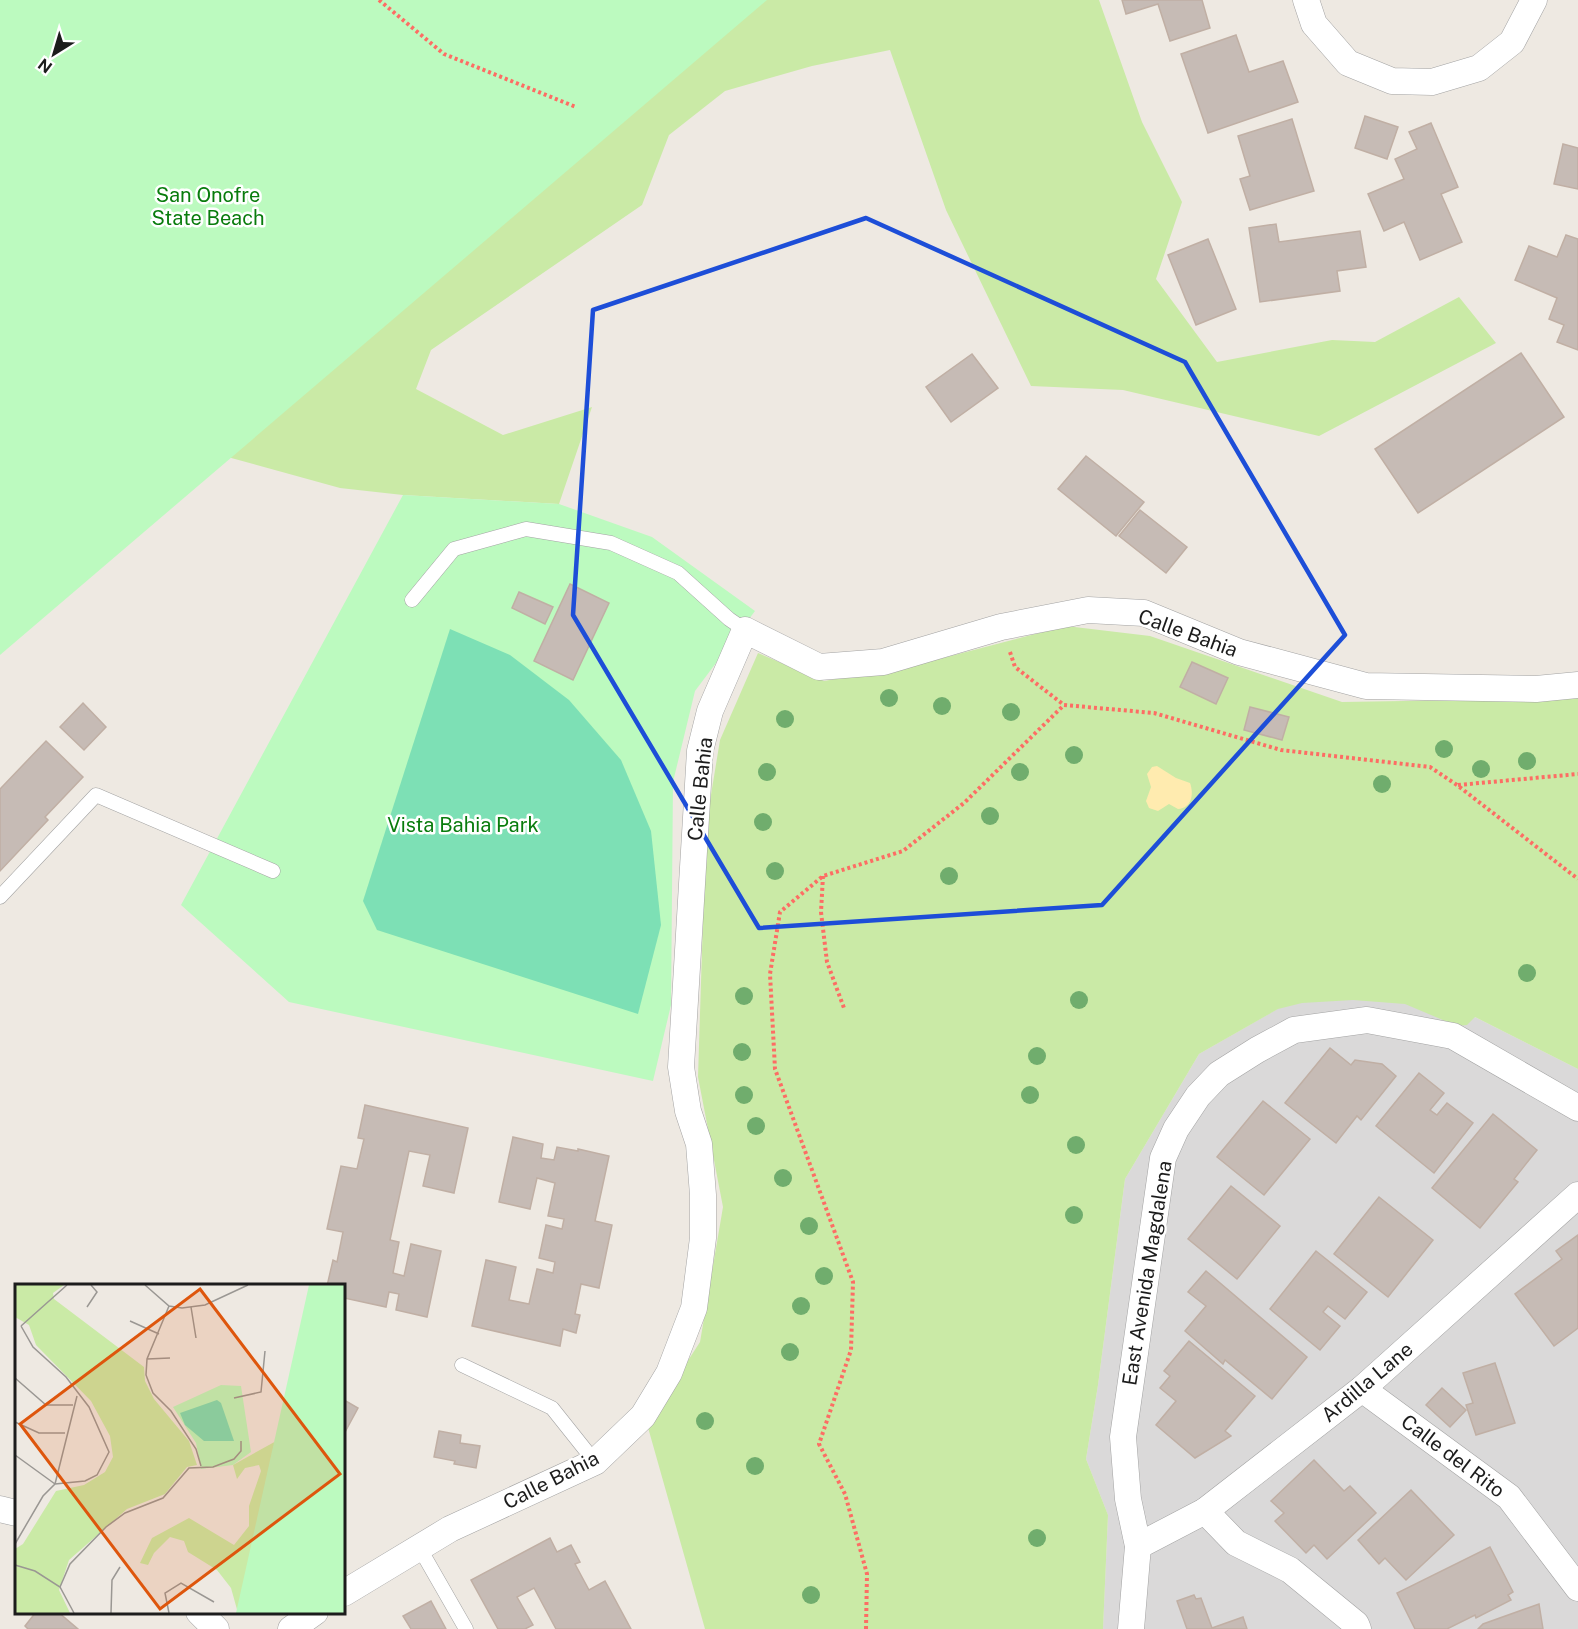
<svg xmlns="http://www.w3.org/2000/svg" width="1578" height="1629" viewBox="0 0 1578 1629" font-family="'Public Sans',sans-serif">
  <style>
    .residential { fill: #dad9d9 }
    .grass { fill: #caeaa6 }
    .sand { fill: #ffebaf }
    .park { fill: #bcfabf }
    .pitch { fill: #7de0b5 }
    .building { fill: #c6bbb5; stroke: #c0afa4; stroke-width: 1.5 }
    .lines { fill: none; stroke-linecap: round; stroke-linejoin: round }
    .lane-casing { stroke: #a3a3a3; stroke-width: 15 }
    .street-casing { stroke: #a3a3a3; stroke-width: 27 }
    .path { stroke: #fd6d64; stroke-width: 4; stroke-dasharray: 3 3; stroke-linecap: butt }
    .lane { stroke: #fff; stroke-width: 14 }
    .street { stroke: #fff; stroke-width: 26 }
    .tree { fill: #70ad6d }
    .marked { fill: none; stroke: #1d4ed8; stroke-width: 4.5; stroke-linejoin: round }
    .labels { text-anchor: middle; stroke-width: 5; stroke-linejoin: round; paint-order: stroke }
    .park-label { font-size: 20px; fill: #097c0d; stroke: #fff }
    .street-label { font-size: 20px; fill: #1c1c1c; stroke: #fff }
    .inset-road { fill: none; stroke: #9a9793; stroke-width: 1.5 }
    .view { fill: #de560d; fill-opacity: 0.15; stroke: #de560d; stroke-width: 3 }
    .inset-edge { fill: none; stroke: #1c1c1c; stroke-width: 3 }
  </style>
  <rect width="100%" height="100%" fill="#eee9e2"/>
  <path class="residential" d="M1309,991L1441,1000L1578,1069V1629H1103L1108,1515L1086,1459L1098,1385L1125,1179L1199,1054Z"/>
  <g class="grass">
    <path d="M0,0H1099L1142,122L1182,202L1156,279L1217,362L1332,340L1375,342L1459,297L1496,343L1319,436L1123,390L1031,386L946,210L890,50L812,66L725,91L669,135L642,205L431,350L416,389L503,435L592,407L559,504L403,495L340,488L202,450Z"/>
    <path d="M1066,626L1150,636L1342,702L1578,698V1069L1475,1017L1467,1025L1457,1026L1405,1004L1353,1000L1302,1003L1278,1009L1199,1054L1125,1179L1098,1385L1086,1459L1108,1515L1103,1629H705L647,1424L700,1342L723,1207L698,1077L706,825L720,740L758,653L824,681L916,665Z"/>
  </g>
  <path class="sand" d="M1157,766L1176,778L1190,783C1194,794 1192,808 1178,809L1169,804L1158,811L1149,808L1146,801L1151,787L1147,774L1152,767Z"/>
  <g class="park">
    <path d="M0,0H767L0,655Z"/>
    <path d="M403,495L559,504L652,537L755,611L695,691L673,782L671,1005L653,1081L289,1002L181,905Z"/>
  </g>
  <path class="pitch" d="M450,629L510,655L569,700L621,760L651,831L661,925L638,1014L377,930L363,901Z"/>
  <g class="building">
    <path d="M1122,0H1202L1210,28L1170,41L1158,4L1126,14Z"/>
    <path d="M1236,35L1249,72L1283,61L1298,102L1208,133L1181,54Z"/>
    <path d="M1365,116L1398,127L1387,159L1355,148Z"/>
    <path d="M1292,119L1314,191L1250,210L1240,179L1250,176L1238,136Z"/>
    <path d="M1431,123L1458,187L1441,194L1462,242L1420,260L1404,222L1384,231L1368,194L1404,179L1395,159L1417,149L1409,132Z"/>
    <path d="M1563,144L1578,148V189L1554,184Z"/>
    <path d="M1276,224L1279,242L1360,231L1366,267L1337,271L1340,291L1260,302L1249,228Z"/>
    <path d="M1566,235L1578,239V350L1557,342L1564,325L1549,319L1557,298L1515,280L1529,246L1557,257Z"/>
    <path d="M1208,239L1236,309L1196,325L1168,255Z"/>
    <path d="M1521,353L1564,417L1418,513L1375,449Z"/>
    <path d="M972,354L998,388L951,422L926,387Z"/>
    <path d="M1086,456L1144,502L1116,536L1058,489Z"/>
    <path d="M1140,510L1187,547L1166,573L1119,536Z"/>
    <path d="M570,584L609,603L573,680L534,661Z"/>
    <path d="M519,592L553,607L545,624L512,608Z"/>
    <path d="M1192,662L1228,678L1216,704L1180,687Z"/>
    <path d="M83,703L106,727L84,750L60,727Z"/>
    <path d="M1250,707L1289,717L1282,740L1244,730Z"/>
    <path d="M46,741L83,777L45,817L48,820L0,871V789Z"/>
    <path d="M1330,1048L1351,1065L1355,1060L1382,1064L1396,1076L1361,1120L1357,1116L1336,1143L1285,1103Z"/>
    <path d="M1419,1073L1444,1093L1430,1110L1437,1115L1447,1103L1473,1123L1434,1173L1376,1126Z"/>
    <path d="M1263,1101L1310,1139L1264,1195L1217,1157Z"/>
    <path d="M365,1105L468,1128L454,1193L423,1186L430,1155L409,1151L390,1240L399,1242L393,1273L404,1276L411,1244L441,1251L427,1317L396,1310L399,1294L389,1292L386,1307L344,1298V1286H327L333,1260L337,1262L343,1232L327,1229L341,1166L357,1169L364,1139L358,1138Z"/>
    <path d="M1493,1114L1537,1150L1514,1179L1518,1182L1480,1228L1432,1188Z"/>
    <path d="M513,1137L543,1144L541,1158L554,1160L557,1147L578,1151V1149L609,1156L595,1221L612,1225L599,1288L581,1284L575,1314L580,1315L576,1333L563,1329L560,1346L472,1326L486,1260L516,1267L509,1300L529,1304L537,1269L553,1273L555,1262L539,1258L546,1225L562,1229L564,1219L548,1216L555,1183L537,1178L530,1209L499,1202Z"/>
    <path d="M1231,1186L1280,1226L1237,1279L1188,1239Z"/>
    <path d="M1379,1197L1433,1240L1388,1297L1334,1254Z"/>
    <path d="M1578,1235V1328L1554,1346L1515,1294L1562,1259L1556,1251Z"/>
    <path d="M1316,1251L1367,1292L1345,1319L1328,1306L1323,1312L1340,1326L1320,1350L1270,1309Z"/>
    <path d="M1206,1271L1307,1357L1272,1399L1225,1360L1223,1364L1185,1331L1206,1306L1188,1292Z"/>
    <path d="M1189,1341L1255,1396L1225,1431L1231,1436L1195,1458L1156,1425L1176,1401L1160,1388L1170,1376L1164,1371Z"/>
    <path d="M1495,1363L1515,1423L1476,1435L1466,1405L1473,1403L1463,1373Z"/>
    <path d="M1442,1388L1466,1410L1450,1427L1426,1405Z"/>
    <path d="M344,1400L358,1408L344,1434Z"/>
    <path d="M439,1431L461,1435L460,1443L480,1446L476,1468L454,1464L455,1461L434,1457Z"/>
    <path d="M1314,1460L1344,1491L1350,1486L1376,1513L1327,1559L1314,1545L1306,1553L1275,1521L1284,1513L1271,1501Z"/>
    <path d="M1411,1490L1454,1535L1406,1580L1385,1558L1379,1564L1358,1540Z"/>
    <path d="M550,1538L557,1552L571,1545L580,1562L575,1564L589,1590L605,1581L631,1629H556L534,1588L517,1597L533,1625L525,1629H498L471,1580Z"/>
    <path d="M1490,1547L1513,1592L1508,1595L1511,1600L1476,1618L1475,1615L1447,1629H1415L1397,1593Z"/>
    <path d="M1194,1595L1196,1599L1201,1598L1212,1628L1243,1617L1247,1629H1187L1177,1601Z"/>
    <path d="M431,1601L446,1629H411L403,1616Z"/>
    <path d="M1539,1604L1543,1629H1478L1483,1624Z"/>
    <path d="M36,1612H58L78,1629H28L25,1626Z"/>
  </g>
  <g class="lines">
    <g class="lane-casing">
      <g id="lane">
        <path d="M412,600L454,549L526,529L611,543L678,573L729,619L745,630"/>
        <path d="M0,897L96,795L273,871"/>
        <path d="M462,1365L552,1408L595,1462"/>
        <path d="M419,1547L466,1629"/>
      </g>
    </g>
    <g class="street-casing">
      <g id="street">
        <path d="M1306,0L1314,24L1348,63L1392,81L1432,82L1479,68L1512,42L1534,0"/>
        <path d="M1362,1389L1509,1497L1578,1588"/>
        <path d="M0,1509L16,1513"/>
        <path d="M1205,1511L1236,1543L1290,1570L1356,1624L1358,1629"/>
        <path d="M1138,1546L1205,1511L1362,1389L1578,1195"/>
        <path d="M344,1593L450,1529L595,1462L643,1416L669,1373L694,1308L703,1238V1195L699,1144L688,1111L681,1067L700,751L710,711L745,630L819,667L883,662L1001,627L1088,610L1144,613L1239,652L1366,686L1536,689L1578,685"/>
        <path d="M199,1612L216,1629"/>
        <path d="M291,1629L315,1612"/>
        <path d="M1131,1629L1138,1546L1128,1499L1123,1437L1163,1158L1176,1129L1198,1096L1219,1074L1257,1050L1294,1030L1367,1020L1453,1036L1578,1108"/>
      </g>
    </g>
    <g class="path">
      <path d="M379,0L444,54L576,107"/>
      <path d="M1010,652L1015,667L1064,705"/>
      <path d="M1458,785L1578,774"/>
      <path d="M823,876L821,912L827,962L844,1008"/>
      <path d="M866,1629L867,1574L845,1494L819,1444L851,1350L853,1282L775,1069L770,974L780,912L823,876L903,851L964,803L1064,705L1154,713L1281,750L1430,767L1457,785L1578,879"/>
    </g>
    <use href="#lane" class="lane"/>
    <use href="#street" class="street"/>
  </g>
  <g class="tree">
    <circle cx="889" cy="698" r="9"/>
    <circle cx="942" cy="706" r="9"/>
    <circle cx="1011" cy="712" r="9"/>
    <circle cx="785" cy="719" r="9"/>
    <circle cx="1444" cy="749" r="9"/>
    <circle cx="1074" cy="755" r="9"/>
    <circle cx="1527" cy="761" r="9"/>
    <circle cx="1481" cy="769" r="9"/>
    <circle cx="767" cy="772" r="9"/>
    <circle cx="1020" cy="772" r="9"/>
    <circle cx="1382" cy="784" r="9"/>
    <circle cx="990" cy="816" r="9"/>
    <circle cx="763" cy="822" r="9"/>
    <circle cx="775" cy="871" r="9"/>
    <circle cx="949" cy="876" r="9"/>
    <circle cx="1527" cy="973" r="9"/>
    <circle cx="744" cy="996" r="9"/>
    <circle cx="1079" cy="1000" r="9"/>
    <circle cx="742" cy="1052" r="9"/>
    <circle cx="1037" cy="1056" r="9"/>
    <circle cx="744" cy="1095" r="9"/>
    <circle cx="1030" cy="1095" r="9"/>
    <circle cx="756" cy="1126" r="9"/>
    <circle cx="1076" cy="1145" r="9"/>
    <circle cx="783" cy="1178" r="9"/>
    <circle cx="1074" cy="1215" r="9"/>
    <circle cx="809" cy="1226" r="9"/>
    <circle cx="824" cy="1276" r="9"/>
    <circle cx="801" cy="1306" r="9"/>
    <circle cx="790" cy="1352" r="9"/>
    <circle cx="705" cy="1421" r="9"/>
    <circle cx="755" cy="1466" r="9"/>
    <circle cx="1037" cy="1538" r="9"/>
    <circle cx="811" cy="1595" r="9"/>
  </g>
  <path class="marked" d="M866,218L1185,362L1345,635L1102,905L759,928L573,615L593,310Z"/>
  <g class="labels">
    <g class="park-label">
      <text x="208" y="202">San Onofre<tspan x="208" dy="23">State Beach</tspan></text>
      <text x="463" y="832">Vista Bahia Park</text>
    </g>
    <g class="street-label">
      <text transform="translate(1188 633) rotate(20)" y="7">Calle Bahia</text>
      <text transform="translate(700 789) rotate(-84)" y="7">Calle Bahia</text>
      <text transform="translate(1147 1273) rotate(-81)" y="7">East Avenida Magdalena</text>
      <text transform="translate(1367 1382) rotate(-40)" y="7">Ardilla Lane</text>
      <text transform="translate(1453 1456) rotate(37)" y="7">Calle del Rito</text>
      <text transform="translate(551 1480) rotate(-27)" y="7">Calle Bahia</text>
    </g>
  </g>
  <g transform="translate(15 1284)">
    <rect width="330" height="330" fill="#eee9e2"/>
    <path d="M0,1H49L38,9L39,15L129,83L130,97L139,115L174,157L182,181L172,183L150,210L112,225L54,276L44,306L55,329H0V265L8,260L41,207L69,201L90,188L98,173L95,152L76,117L21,61L14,41L0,33ZM330,1V329H223L216,304L202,286L173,268L169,257L155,253L139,269L133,281L125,279L137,254L174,234L219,261L234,242V222L246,187L244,181L230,184L222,195L218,181L263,156Z" fill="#caeaa6"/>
    <path d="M294,1H330V329H221ZM206,101L226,102L236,168L218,181L186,185L181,159L158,123Z" fill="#bcfabf"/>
    <path d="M202,116L206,119L219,157H189L170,141L165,129Z" fill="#7de0b5"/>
    <path class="inset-road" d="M130,1L154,22L167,24L190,21L233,1M154,22L132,75L131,91L138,109L156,127L181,165L186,182M72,23L82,8L76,1M176,23L181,54M115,37L144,50M6,42L52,1M132,75L155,74M0,94L31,121H58M219,114L246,108L250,67M0,138L24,149H50M0,171L40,200M40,200L62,112M0,260L28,212L40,200L70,197L82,191L94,168L74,123L51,93L18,63L6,42M0,281L20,287L45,303L59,329M45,303L55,280L91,243L110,229L148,214L174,184L198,183L219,175L226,167V157M96,329L97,296L105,283M154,329L150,309L166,299L199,318"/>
    <path class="view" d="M185,5L325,190L145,325L5,140Z"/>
    <rect width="330" height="330" class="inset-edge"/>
  </g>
  <g transform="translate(54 54) rotate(217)" stroke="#ffffff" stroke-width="4.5" paint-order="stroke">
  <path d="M0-4.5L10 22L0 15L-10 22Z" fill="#1c1c1c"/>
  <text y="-9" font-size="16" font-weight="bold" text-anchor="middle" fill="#1c1c1c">N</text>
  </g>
</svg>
